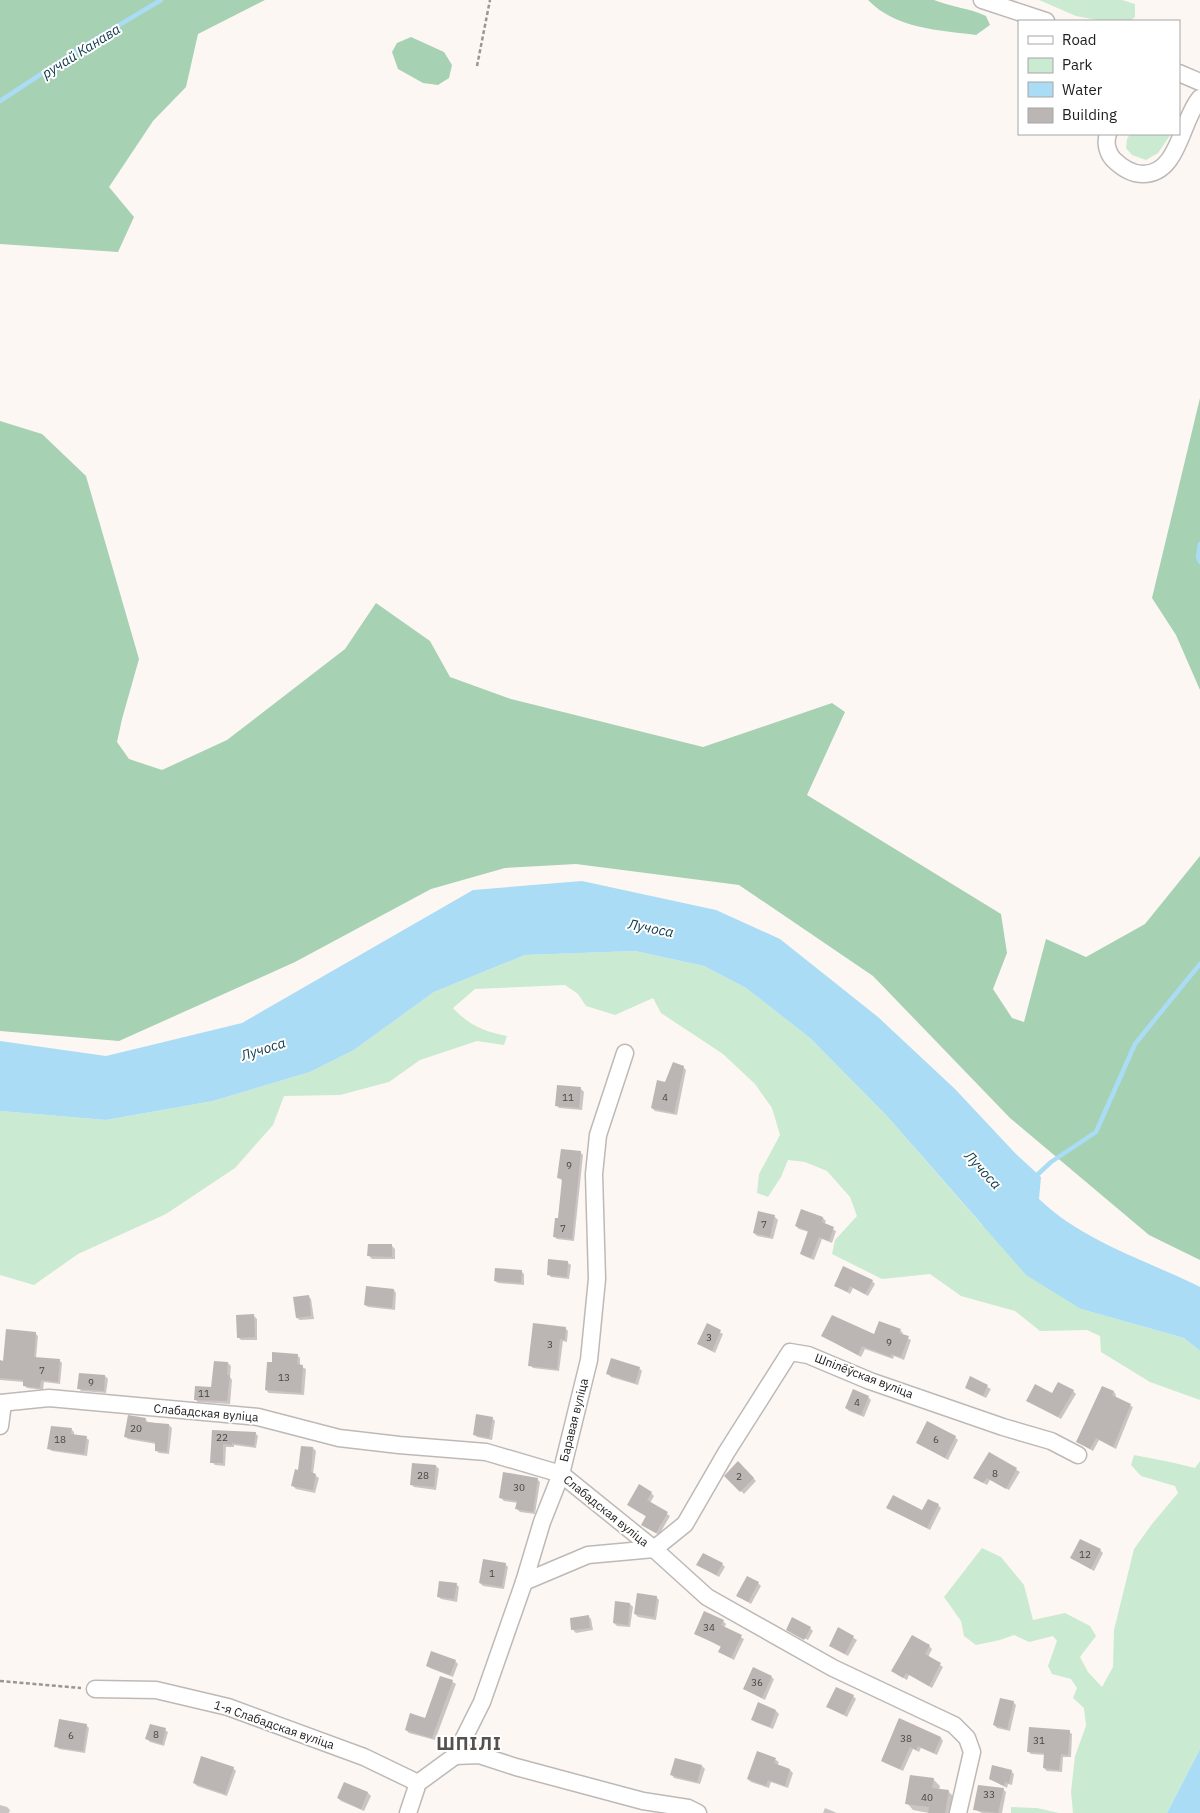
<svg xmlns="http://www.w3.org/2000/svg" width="1200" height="1813" viewBox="0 0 1200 1813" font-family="'IBM Plex Sans',sans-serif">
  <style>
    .green { fill: #caead2 }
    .forest { fill: #a6d1b3 }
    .water { fill: #aaddf5 }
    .shadow { fill: #0003 }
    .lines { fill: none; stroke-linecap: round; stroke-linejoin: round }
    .stream { stroke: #aaddf5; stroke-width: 4.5 }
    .building { fill: #bbb6b3 }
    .minor-casing { stroke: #beb9b6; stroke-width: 19 }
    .path { stroke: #9a9693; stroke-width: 2.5; stroke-dasharray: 4 2.5; stroke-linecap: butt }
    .minor { stroke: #fff; stroke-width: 16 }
    .labels { text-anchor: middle; stroke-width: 4; stroke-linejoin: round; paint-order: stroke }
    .number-label { font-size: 10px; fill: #494645 }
    .street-label { font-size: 12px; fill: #232120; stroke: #fff }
    .water-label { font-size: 14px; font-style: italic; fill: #093647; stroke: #fff }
    .district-label { font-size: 18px; font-weight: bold; letter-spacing: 1px; fill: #55514e; stroke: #fff }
  </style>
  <rect width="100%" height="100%" fill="#fdf7f3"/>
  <g class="green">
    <path d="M1039,0H1122L1135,4V17L1130,21H1103L1076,16Z"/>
    <path d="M1130,134H1171L1158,153L1146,160L1132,155L1126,148L1127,139Z"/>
    <path d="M635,951L704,966L746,988L810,1038L886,1115L981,1224L1081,1309L1184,1338L1200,1351V1400L1150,1382L1101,1352L1100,1336L1087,1330L1040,1331L1015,1311L961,1296L930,1274L882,1279L832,1254L835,1240L857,1216L850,1197L827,1171L805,1162L788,1160L781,1177L768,1197L757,1193L759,1174L780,1135L772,1108L755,1084L723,1054L661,1013L653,998L615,1015L586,1006L578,994L565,985L475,989L453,1008C470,1026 483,1031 507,1036L504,1045L477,1041L420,1060L389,1082L340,1095L284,1096L273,1125L235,1168L166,1214L78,1254L34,1285L0,1275V1111L106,1120L213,1101L310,1072L354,1050L434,992L525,955Z"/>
    <path d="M1134,1455L1170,1462L1195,1468L1200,1461V1749L1167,1813H1073L1071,1792L1075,1756L1086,1726L1084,1708L1073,1698L1077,1688L1071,1679L1052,1674L1048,1666L1057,1641L1053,1636L1029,1642L1014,1635L1000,1640L976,1645L964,1636L961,1621L944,1597L982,1548L1001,1557L1024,1585L1033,1620L1065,1613L1090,1626L1096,1636L1080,1657L1088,1672L1102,1687L1113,1667L1114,1630L1134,1549L1152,1524L1178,1493L1175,1486L1141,1476L1131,1465Z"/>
    <path d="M1011,1807L1037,1808L1059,1813H1011Z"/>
  </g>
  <g class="forest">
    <path d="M0,0H265L198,34L186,87L153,121L109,187L134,217L118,252L0,244Z"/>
    <path d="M868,0H934C951,7 969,8 986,16L990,25L976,35C939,30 896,29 868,0Z"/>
    <path d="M411,37L444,52L452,65L449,78L438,85L423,83L398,69L392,52L397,43Z"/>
    <path d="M1200,398V690L1176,635L1152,598Z"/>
    <path d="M0,421L42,434L86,476L139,659L122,719L117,742L129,759L162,770L227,740L345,649L376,603L430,641L450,677L511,699L703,747L832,703L845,712L807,795L1001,914L1007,953L993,989L1012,1018L1024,1022L1046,939L1086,957L1145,924L1200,856V1260L1149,1235L1010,1118L873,976L739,885L576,864L505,868L431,889L295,962L119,1041L0,1031Z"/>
  </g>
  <g class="water">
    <path d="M582,881L716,910L780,939L878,1017L955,1089L1016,1154L1041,1177L1039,1199C1084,1242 1146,1260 1200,1287V1351L1184,1338L1081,1309L1026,1275L886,1115L810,1038L746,988L704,966L635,951L525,955L434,992L354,1050L310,1072L213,1101L106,1120L0,1111V1041L106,1056L242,1023L473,890Z"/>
    <path d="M1200,1749V1813H1167Z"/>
  </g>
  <g class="shadow">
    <path d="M683,1067L686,1070L677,1115L655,1111L652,1108L666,1084Z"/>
    <path d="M581,1089L584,1092L582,1110L559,1108L557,1106Z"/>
    <path d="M580,1152L583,1155L574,1241L557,1239L554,1236L559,1219L563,1181L559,1178Z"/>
    <path d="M759,1213L775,1217L778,1220L773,1239L757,1236L754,1233Z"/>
    <path d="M823,1218L826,1221L824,1225L836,1231L832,1243L822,1239L814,1260L804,1256L801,1253L809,1232L799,1229L796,1226Z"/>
    <path d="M392,1246L395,1249V1259H372L369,1256Z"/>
    <path d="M568,1263L571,1265L569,1279L551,1277L548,1274Z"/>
    <path d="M521,1271L524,1274V1285L498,1283L495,1281Z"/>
    <path d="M872,1281L875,1284L868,1296L853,1288L850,1294L836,1285Z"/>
    <path d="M394,1290L396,1293L395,1310L368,1307L365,1305Z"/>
    <path d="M308,1296L311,1299L314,1319L300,1320L297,1318Z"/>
    <path d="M254,1316L257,1319V1340H241L238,1337Z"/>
    <path d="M707,1325L723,1334L715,1353L699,1344Z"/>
    <path d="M565,1328L568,1331L567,1342L563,1341L559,1371L533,1368L530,1365Z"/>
    <path d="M900,1330L903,1333L902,1335L911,1340L904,1360L894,1356L893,1359L865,1349L861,1357L823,1336H874Z"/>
    <path d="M35,1333L38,1336L36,1358L60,1361L62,1363L60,1384L44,1382L43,1390L27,1388L24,1385V1382L0,1380V1362H4Z"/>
    <path d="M297,1355L300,1358V1366L306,1369L304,1395L269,1393L266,1390L273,1363Z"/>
    <path d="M228,1363L231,1366L230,1377L232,1380L230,1404L198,1402L195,1399L212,1388Z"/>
    <path d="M639,1368L642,1371L638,1385L611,1377L608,1374Z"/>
    <path d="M105,1376L108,1379L106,1393L81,1391L79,1388Z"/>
    <path d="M971,1378L991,1389L986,1398L966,1388Z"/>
    <path d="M1103,1387L1114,1392L1116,1395L1115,1398L1133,1407L1116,1449L1099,1440L1093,1451L1078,1442Z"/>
    <path d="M1073,1391L1076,1394L1061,1419L1028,1401Z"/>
    <path d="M868,1397L871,1400L864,1417L849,1411L846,1408Z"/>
    <path d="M492,1418L495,1421L492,1440L477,1437L474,1434Z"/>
    <path d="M145,1419L148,1422L169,1425L172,1428L169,1454L159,1453L156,1450V1444L128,1439L125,1436Z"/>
    <path d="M72,1430L74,1432V1436L86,1438L89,1440L87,1456L52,1451L49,1449Z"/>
    <path d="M213,1431L255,1433L258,1436L256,1448L234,1445V1447H226L225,1466L215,1465L212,1462Z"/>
    <path d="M955,1437L958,1440L948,1460L918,1443Z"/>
    <path d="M313,1448L316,1451L313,1474L319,1478L315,1493L296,1489L293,1486Z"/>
    <path d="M989,1453L1020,1472L1009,1490L990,1480L987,1485L978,1480Z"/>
    <path d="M738,1463L756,1481L744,1494L726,1476Z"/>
    <path d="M413,1464L436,1466L439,1469L436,1490L414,1487L411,1484Z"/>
    <path d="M537,1479L540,1482L535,1514L520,1512L517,1509L518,1503L504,1501L501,1498Z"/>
    <path d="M651,1493L654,1496L650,1503L670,1516L659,1535L642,1525L647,1517L631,1507Z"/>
    <path d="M938,1505L941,1508L930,1530L888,1508L923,1511Z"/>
    <path d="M1100,1550L1103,1553L1094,1571L1071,1558Z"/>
    <path d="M505,1564L508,1567L504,1589L483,1586L480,1583Z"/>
    <path d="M722,1564L725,1567L719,1577L698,1565Z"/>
    <path d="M758,1583L761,1586L751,1604L738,1596Z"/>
    <path d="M456,1584L459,1587L457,1602L441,1599L438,1596Z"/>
    <path d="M656,1597L659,1600L656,1620L638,1617L635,1614Z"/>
    <path d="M630,1604L633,1607L630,1627L617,1626L614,1623Z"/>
    <path d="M588,1616L591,1619L593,1630L576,1633L573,1630Z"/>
    <path d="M723,1621L726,1624L724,1628L744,1639L734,1660L719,1652L721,1647L695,1633Z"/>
    <path d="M810,1628L813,1631L808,1640L789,1630Z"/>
    <path d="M839,1629L857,1640L848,1656L833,1648Z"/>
    <path d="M929,1646L932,1649L928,1657L943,1667L932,1688L909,1675L907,1680L892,1671Z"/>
    <path d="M455,1661L458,1664L453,1677L430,1668L427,1665Z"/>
    <path d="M440,1677L453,1682L456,1684L435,1740L409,1733L406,1730L426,1719Z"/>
    <path d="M771,1677L774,1679L765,1700L744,1689Z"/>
    <path d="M853,1696L856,1699L847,1717L828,1707Z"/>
    <path d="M1013,1702L1016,1705L1010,1731L997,1728L994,1725Z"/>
    <path d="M758,1704L776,1711L779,1714L773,1729L755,1722L752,1719Z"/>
    <path d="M899,1719L941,1738L943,1741L937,1755L921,1748L919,1752L913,1749L903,1771L885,1763L882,1761Z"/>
    <path d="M86,1725L89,1728L85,1753L59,1749L56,1746Z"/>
    <path d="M165,1730L168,1732L164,1746L150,1742L147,1739Z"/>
    <path d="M1069,1732L1072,1734L1071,1757H1063L1062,1772L1047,1771L1044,1768L1045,1755L1031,1754L1028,1751Z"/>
    <path d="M758,1753L776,1760L779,1762L777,1766L790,1770L793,1773L788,1788L771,1782L769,1788L751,1782L748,1779Z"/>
    <path d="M702,1766L705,1769L700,1784L674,1778L672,1775Z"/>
    <path d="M233,1768L236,1771L227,1796L197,1786L194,1783Z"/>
    <path d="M1011,1771L1014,1774L1012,1785L1008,1784L1007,1788L990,1779Z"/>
    <path d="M933,1779L940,1786L939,1790L948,1791L955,1798L952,1813H929L913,1810L907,1803Z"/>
    <path d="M345,1783L368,1793L371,1796L364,1811L341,1801L338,1798Z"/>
    <path d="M1003,1789L1006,1792L1002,1813H982L974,1809Z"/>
    <path d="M0,1805L7,1807L10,1810L9,1813H0Z"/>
    <path d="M825,1808L837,1813H823Z"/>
  </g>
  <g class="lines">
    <g class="stream">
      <path d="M0,101L84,46L161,0"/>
      <path d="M1200,544L1198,557L1200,562"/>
      <path d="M1035,1177L1051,1162L1096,1132L1135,1044L1200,964"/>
    </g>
  </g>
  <g class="building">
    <path d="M673,1062L684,1066L674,1113L651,1108L657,1080L665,1082Z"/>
    <path d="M557,1085L581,1087L579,1108L555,1106Z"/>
    <path d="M561,1149L581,1151L572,1239L553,1237L555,1218H558L562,1179L557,1178Z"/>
    <path d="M801,1209L823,1217L822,1222L834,1227L829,1241L819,1237L811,1258L800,1254L808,1231L795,1226Z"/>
    <path d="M758,1211L775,1215L770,1237L753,1233Z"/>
    <path d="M368,1244H392V1257L367,1256Z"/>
    <path d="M548,1259L568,1261L567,1277L547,1275Z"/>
    <path d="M843,1266L873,1280L865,1294L850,1286L847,1292L834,1286Z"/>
    <path d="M495,1268L522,1270L521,1283L494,1281Z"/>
    <path d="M366,1286L394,1289L392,1308L364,1305Z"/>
    <path d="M309,1295L311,1316L296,1318L293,1297Z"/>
    <path d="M254,1314L255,1337L237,1338L236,1315Z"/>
    <path d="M832,1315L874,1334L879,1321L901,1329L899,1333L909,1336L901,1357L891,1354V1357L862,1346L858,1355L821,1336Z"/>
    <path d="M533,1323L566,1327L565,1340L560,1339L557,1369L528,1366Z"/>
    <path d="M707,1323L721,1330L712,1351L697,1344Z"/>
    <path d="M6,1329L36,1332L34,1357L60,1359L58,1382L41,1380L40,1388L23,1386V1380L0,1378V1360L3,1361Z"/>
    <path d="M272,1352L298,1354L297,1364L303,1365L301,1393L265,1390L267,1362H272Z"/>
    <path d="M611,1358L640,1367L635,1383L606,1374Z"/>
    <path d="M214,1361L228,1362L227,1375H230L227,1401L194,1400L195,1386L211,1387Z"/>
    <path d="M79,1373L105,1375L104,1391L77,1389Z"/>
    <path d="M970,1376L988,1385L983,1396L965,1388Z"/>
    <path d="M1058,1382L1074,1390L1058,1417L1026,1401L1035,1384L1052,1393Z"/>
    <path d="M1102,1386L1114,1391L1112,1395L1131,1404L1113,1447L1096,1438L1090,1449L1076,1442Z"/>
    <path d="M853,1389L869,1396L861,1415L845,1408Z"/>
    <path d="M476,1414L493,1417L489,1438L473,1435Z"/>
    <path d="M128,1415L146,1418L145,1422L169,1424L167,1452L155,1451V1442L124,1437Z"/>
    <path d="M927,1421L956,1436L945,1458L916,1443Z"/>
    <path d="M51,1426L72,1428L71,1434L87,1436L84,1454L47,1449Z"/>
    <path d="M212,1430L256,1432L254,1446L232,1443V1445L223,1444V1463H210Z"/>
    <path d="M301,1446L313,1447L311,1472L316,1474L313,1490L291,1486L295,1469L298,1470Z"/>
    <path d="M989,1452L1017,1468L1006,1489L987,1478L983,1483L973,1478Z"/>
    <path d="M738,1461L754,1478L740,1492L724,1476Z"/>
    <path d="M412,1463L436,1465L434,1487L410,1485Z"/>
    <path d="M503,1472L538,1478L533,1512L515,1509L517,1501L499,1498Z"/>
    <path d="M639,1484L652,1492L647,1500L668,1512L656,1533L641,1525L646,1516L627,1505Z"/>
    <path d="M893,1495L922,1510L928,1499L939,1504L927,1528L886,1508Z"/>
    <path d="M1080,1539L1101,1549L1091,1569L1070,1558Z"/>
    <path d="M703,1553L723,1563L716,1575L696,1565Z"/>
    <path d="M483,1559L506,1563L502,1587L479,1583Z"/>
    <path d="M747,1576L759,1582L748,1602L736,1596Z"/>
    <path d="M439,1581L457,1583L454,1599L437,1597Z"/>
    <path d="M637,1593L657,1596L654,1617L634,1614Z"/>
    <path d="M615,1601L630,1603L628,1625L613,1623Z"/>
    <path d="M704,1611L724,1620L721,1625L742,1635L731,1658L718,1652L721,1646L694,1634Z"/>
    <path d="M589,1615L590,1628L571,1630L570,1618Z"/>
    <path d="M792,1617L811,1627L804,1640L786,1630Z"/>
    <path d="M838,1627L854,1636L845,1654L829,1646Z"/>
    <path d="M912,1635L930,1645L925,1654L941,1663L929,1686L906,1673L903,1678L891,1671Z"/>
    <path d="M431,1651L456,1660L450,1675L426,1666Z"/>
    <path d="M753,1667L772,1676L762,1698L743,1689Z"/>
    <path d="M440,1676L453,1680L432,1738L405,1730L410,1713L425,1718Z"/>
    <path d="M836,1687L854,1695L844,1715L826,1707Z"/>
    <path d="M1000,1698L1014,1701L1007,1729L993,1725Z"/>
    <path d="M758,1702L776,1710L770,1727L751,1720Z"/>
    <path d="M899,1718L941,1737L934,1753L918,1746L916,1750L910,1747L900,1769L881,1761Z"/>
    <path d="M59,1719L87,1724L83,1751L54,1747Z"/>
    <path d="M150,1724L166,1728L162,1744L145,1739Z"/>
    <path d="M1029,1727L1070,1730L1068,1755L1061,1754L1059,1770L1043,1768L1044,1753L1027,1752Z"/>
    <path d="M757,1751L776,1758L774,1763L790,1769L785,1786L768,1780L766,1786L747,1779Z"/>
    <path d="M201,1756L234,1767L225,1794L193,1783Z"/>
    <path d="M675,1758L702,1765L697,1782L670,1775Z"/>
    <path d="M992,1765L1012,1770L1009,1783L1005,1782L1004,1786L989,1779Z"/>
    <path d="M910,1775L934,1778L932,1788L949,1790L945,1813H928L929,1807L905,1804Z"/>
    <path d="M344,1782L368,1792L361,1809L337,1798Z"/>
    <path d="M978,1785L1004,1788L998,1813L973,1810Z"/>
  </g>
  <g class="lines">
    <g class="minor-casing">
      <g id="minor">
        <path d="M982,0L1046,21"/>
        <path d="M1179,73L1200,82"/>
        <path d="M1108,134C1105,142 1107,152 1113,159C1121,167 1131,174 1143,174C1179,174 1181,120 1200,98"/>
        <path d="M0,1403L49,1398L258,1417L339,1438L399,1445L486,1452L561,1474L654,1549L707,1597L833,1668L954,1725L967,1738L972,1752L958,1813"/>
        <path d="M0,1426L3,1403"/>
        <path d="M524,1582L588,1555L654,1549L685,1524L726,1453L790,1352L808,1355L870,1381L1003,1427L1051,1441L1078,1455"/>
        <path d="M95,1689L156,1690L228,1707L364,1757L418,1783"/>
        <path d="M455,1756L479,1755L516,1767L643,1801L688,1808L698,1813"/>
        <path d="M408,1813L418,1783L455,1756L482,1702L524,1582L542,1522L561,1474L589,1360L597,1279L594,1174L598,1135L625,1053"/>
      </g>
    </g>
    <g class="path">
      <path d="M477,66L490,0"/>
      <path d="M0,1681L81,1688"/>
    </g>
    <use href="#minor" class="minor"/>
  </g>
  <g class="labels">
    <g class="number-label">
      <text x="568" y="1101">11</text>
      <text x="665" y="1101">4</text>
      <text x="569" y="1169">9</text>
      <text x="764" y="1228">7</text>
      <text x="563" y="1232">7</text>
      <text x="709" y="1341">3</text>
      <text x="889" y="1346">9</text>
      <text x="550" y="1348">3</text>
      <text x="42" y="1374">7</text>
      <text x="284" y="1381">13</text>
      <text x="91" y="1386">9</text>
      <text x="204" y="1397">11</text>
      <text x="857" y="1406">4</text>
      <text x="136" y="1432">20</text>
      <text x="222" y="1441">22</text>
      <text x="60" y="1443">18</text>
      <text x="936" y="1443">6</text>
      <text x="995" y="1477">8</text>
      <text x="423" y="1479">28</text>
      <text x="739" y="1480">2</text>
      <text x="519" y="1491">30</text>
      <text x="1085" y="1558">12</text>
      <text x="492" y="1577">1</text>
      <text x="709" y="1631">34</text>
      <text x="757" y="1686">36</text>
      <text x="156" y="1738">8</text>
      <text x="71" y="1739">6</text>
      <text x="906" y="1742">38</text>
      <text x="1039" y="1744">31</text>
      <text x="989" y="1798">33</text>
      <text x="927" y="1801">40</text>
    </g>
    <g class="street-label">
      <text transform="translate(864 1376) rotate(21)" y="4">Шпілёўская вуліца</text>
      <text transform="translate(206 1413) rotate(5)" y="4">Слабадская вуліца</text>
      <text transform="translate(574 1420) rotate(-76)" y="4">Баравая вуліца</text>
      <text transform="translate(606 1511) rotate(39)" y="4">Слабадская вуліца</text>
      <text transform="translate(274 1725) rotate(19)" y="4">1-я Слабадская вуліца</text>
    </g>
    <g class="water-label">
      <text transform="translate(81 51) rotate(-32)" y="5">ручай Канава</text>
      <text transform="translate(651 928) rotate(11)" y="5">Лучоса</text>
      <text transform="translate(263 1049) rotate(-18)" y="5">Лучоса</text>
      <text transform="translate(983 1170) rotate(47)" y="5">Лучоса</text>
    </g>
    <g class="district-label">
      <text x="469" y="1750">ШПІЛІ</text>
    </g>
  </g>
  <rect x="1018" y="20" width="162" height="115" fill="#ffffff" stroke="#a7a6a6"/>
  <rect x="1028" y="36" width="25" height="8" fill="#ffffff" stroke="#a7a6a6"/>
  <text x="1062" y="45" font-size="15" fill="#232120">Road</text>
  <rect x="1028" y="58" width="25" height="15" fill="#caead2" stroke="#a7a6a6"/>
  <text x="1062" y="70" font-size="15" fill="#232120">Park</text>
  <rect x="1028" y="82" width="25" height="15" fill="#aaddf5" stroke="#a7a6a6"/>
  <text x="1062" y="95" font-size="15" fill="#232120">Water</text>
  <rect x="1028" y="108" width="25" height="15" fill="#bbb6b3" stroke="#a7a6a6"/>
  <text x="1062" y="120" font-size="15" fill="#232120">Building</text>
</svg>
